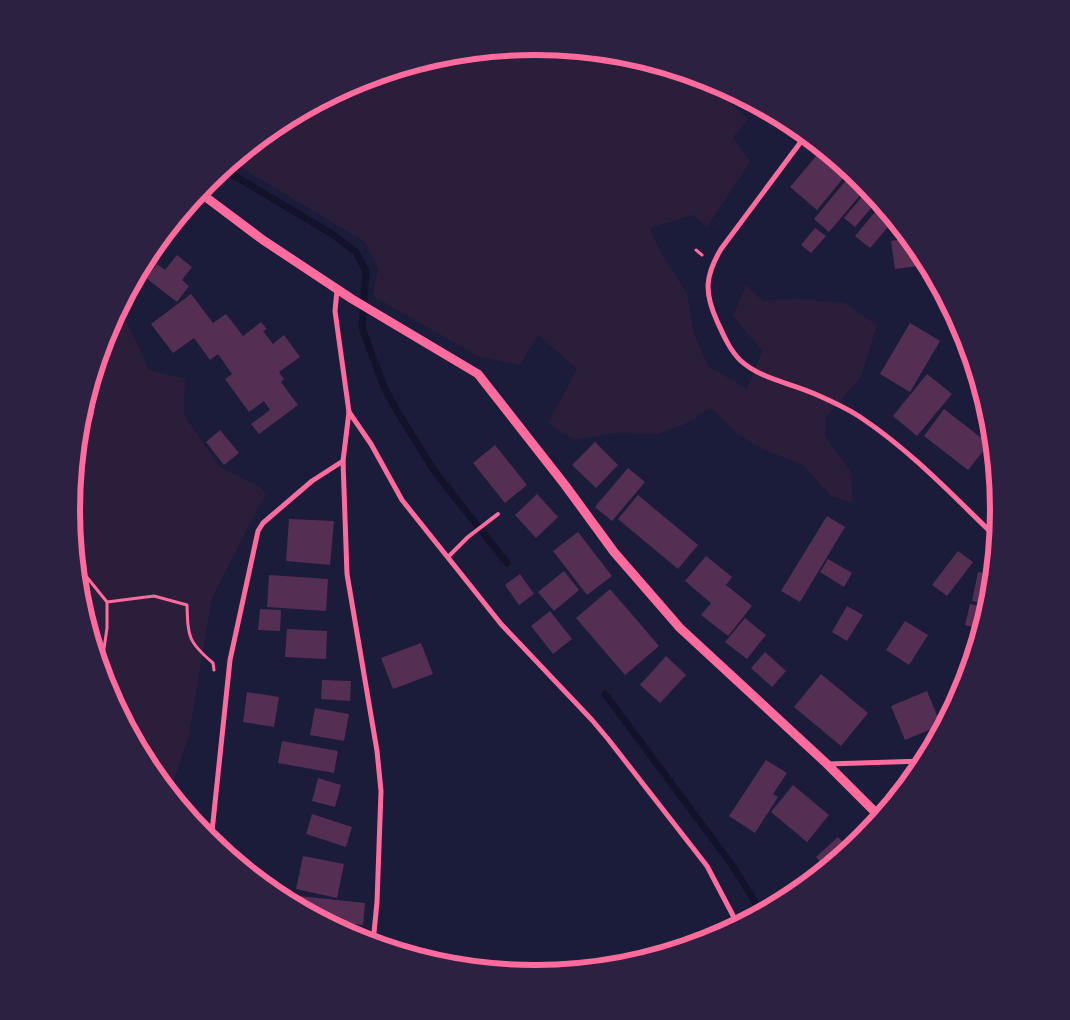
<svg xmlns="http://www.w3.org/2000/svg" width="1070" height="1020" viewBox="0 0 1070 1020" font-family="Mulish,sans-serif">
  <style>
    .green { fill: #2a1e3b }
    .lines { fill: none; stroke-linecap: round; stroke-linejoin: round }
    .stream { stroke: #12122b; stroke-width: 7 }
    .building { fill: #542f53 }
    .path { stroke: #ff6b9d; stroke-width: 3 }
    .service { stroke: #ff6b9d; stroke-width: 4 }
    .minor { stroke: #ff6b9d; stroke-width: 5 }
    .tertiary { stroke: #ff6b9d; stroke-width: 9 }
    .rim { fill: none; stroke: #ff6b9d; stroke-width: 6 }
  </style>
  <rect width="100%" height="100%" fill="#1b1b3a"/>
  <g class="green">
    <path d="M535,46L626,55L707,80L748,120L733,137L750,162L707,227L693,215L649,228L663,256L687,293L694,334L708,366L747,389L762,351L733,316L746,285L763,301L798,299L845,303L877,325L861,377L826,417L825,436L851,472L853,503L831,496L803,465L762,449L738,434L711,408L685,424L658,434L614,433L574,440L548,423L577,369L538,335L520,365L477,356L373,296L378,269L365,242L232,162L278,124L358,81L445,55Z"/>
    <path d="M120,307L149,370L185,379L184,415L220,467L260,487L266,493L212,598L189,735L170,793L149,767L106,687L80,600L71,510L80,419L107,332Z"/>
  </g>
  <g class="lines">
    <g class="stream">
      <path d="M223,169L332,234L356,252L366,271L362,328L384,387L397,411L435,472L507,563"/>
      <path d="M605,694L732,865L754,900L759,913"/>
    </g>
  </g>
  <g class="building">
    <path d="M817,155L844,177L817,210L790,187Z"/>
    <path d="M852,173L867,187L829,232L814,219Z"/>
    <path d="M866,192L877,201L855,227L844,218Z"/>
    <path d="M881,205L894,220L870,248L855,236Z"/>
    <path d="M186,208L192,214L176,230L173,227L164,237L163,236Z"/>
    <path d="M815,228L826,236L811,253L801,245Z"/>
    <path d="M909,238L921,253L927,265L895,269L891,241Z"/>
    <path d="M177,255L192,267L182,280L189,286L177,302L146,278L157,264L165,270Z"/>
    <path d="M191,294L213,323L226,314L243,336L261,322L267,329L263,331L273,344L284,335L300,357L279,372L284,379L281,382L298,405L259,434L251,424L270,410L264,401L249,412L225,379L232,374L218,354L210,360L194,338L173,353L151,324Z"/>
    <path d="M910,323L940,341L910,392L880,374Z"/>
    <path d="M927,374L952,394L917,436L893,416Z"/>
    <path d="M944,409L989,444L968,470L924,436Z"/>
    <path d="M220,430L239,453L224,465L206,442Z"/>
    <path d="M595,442L618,465L596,488L572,465Z"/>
    <path d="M495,445L527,485L505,503L473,463Z"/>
    <path d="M628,468L645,482L612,521L595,507Z"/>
    <path d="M537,494L558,517L536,538L515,515Z"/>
    <path d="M638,495L698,545L678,569L618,519Z"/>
    <path d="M827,516L845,527L800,602L781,591Z"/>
    <path d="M289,519L334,521L330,565L286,561Z"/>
    <path d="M578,532L612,576L587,595L553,551Z"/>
    <path d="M958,551L973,562L947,596L932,585Z"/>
    <path d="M706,556L732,577L726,585L752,606L728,636L701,615L711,603L685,581Z"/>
    <path d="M828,559L852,573L844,587L820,572Z"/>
    <path d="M564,571L579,590L554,611L538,592Z"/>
    <path d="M978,572L992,575L989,604L972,601Z"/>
    <path d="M520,574L534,594L519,605L505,585Z"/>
    <path d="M269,575L328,579L326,611L267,607Z"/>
    <path d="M610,589L659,646L625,675L576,618Z"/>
    <path d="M970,604L988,608L981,629L965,625Z"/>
    <path d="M847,606L863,615L847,641L832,632Z"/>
    <path d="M260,609L281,610L280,631L258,630Z"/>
    <path d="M550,611L572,639L553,654L531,626Z"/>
    <path d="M745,618L766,635L747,659L725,642Z"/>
    <path d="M905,621L928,635L909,665L886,650Z"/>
    <path d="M287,629L327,631L326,659L285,657Z"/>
    <path d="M421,643L433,674L393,689L381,658Z"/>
    <path d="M975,647H976L963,688L955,684Z"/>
    <path d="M765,652L786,671L772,687L751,668Z"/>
    <path d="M666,656L686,675L660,703L640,685Z"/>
    <path d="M821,674L868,713L841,746L794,707Z"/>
    <path d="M322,680L351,681L350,701L321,699Z"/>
    <path d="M927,691L941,725L905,740L891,706Z"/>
    <path d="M247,692L279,697L274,727L243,722Z"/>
    <path d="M315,708L349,714L344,741L310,735Z"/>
    <path d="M282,741L338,751L334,773L278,763Z"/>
    <path d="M766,760L787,773L773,794L778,797L755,833L729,816Z"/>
    <path d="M318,778L341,785L335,807L312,801Z"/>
    <path d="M793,785L829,815L807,842L771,812Z"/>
    <path d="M312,814L352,827L346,847L306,834Z"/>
    <path d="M838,837L849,849L826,868L816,857Z"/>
    <path d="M303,856L344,864L337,898L296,889Z"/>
    <path d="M299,896L365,903L363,925L324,921L298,906Z"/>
  </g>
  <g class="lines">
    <g class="path">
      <path d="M687,74L722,94"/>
      <path d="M696,250L702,255"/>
      <path d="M75,473L83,436L92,414L90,387"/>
      <path d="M77,565L107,602V628L101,669"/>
      <path d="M107,602L154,596L187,605C188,637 188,642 213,663L214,670"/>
    </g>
    <path class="service" d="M448,557L468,537L498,514"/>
    <g class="minor">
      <path d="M733,100L798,129"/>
      <path d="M806,135L721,249C705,276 704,292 717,321C723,334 729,349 740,360C760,379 791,383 815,394C831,401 849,409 863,419C912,452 953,496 996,537"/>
      <path d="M349,412L371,444L402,500L501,624L592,720L608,739L707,866L738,925"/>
      <path d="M343,461L347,574L377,751L381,791L377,902L373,943"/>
      <path d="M828,764L924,761"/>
      <path d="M211,841L230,660L258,531L263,523L312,481L343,461L349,412L335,311L337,290"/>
    </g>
    <path class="tertiary" d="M199,192L263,240L352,299L478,374L565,485L614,552L680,628L827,764L880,817"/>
  </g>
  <path d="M0 0H1070V1020H0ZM80 510a455 455 0 1 1 910 0a455 455 0 1 1-910 0Z" fill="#2d2142" fill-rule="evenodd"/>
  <path class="rim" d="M80 510a455 455 0 1 1 910 0a455 455 0 1 1-910 0Z"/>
</svg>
